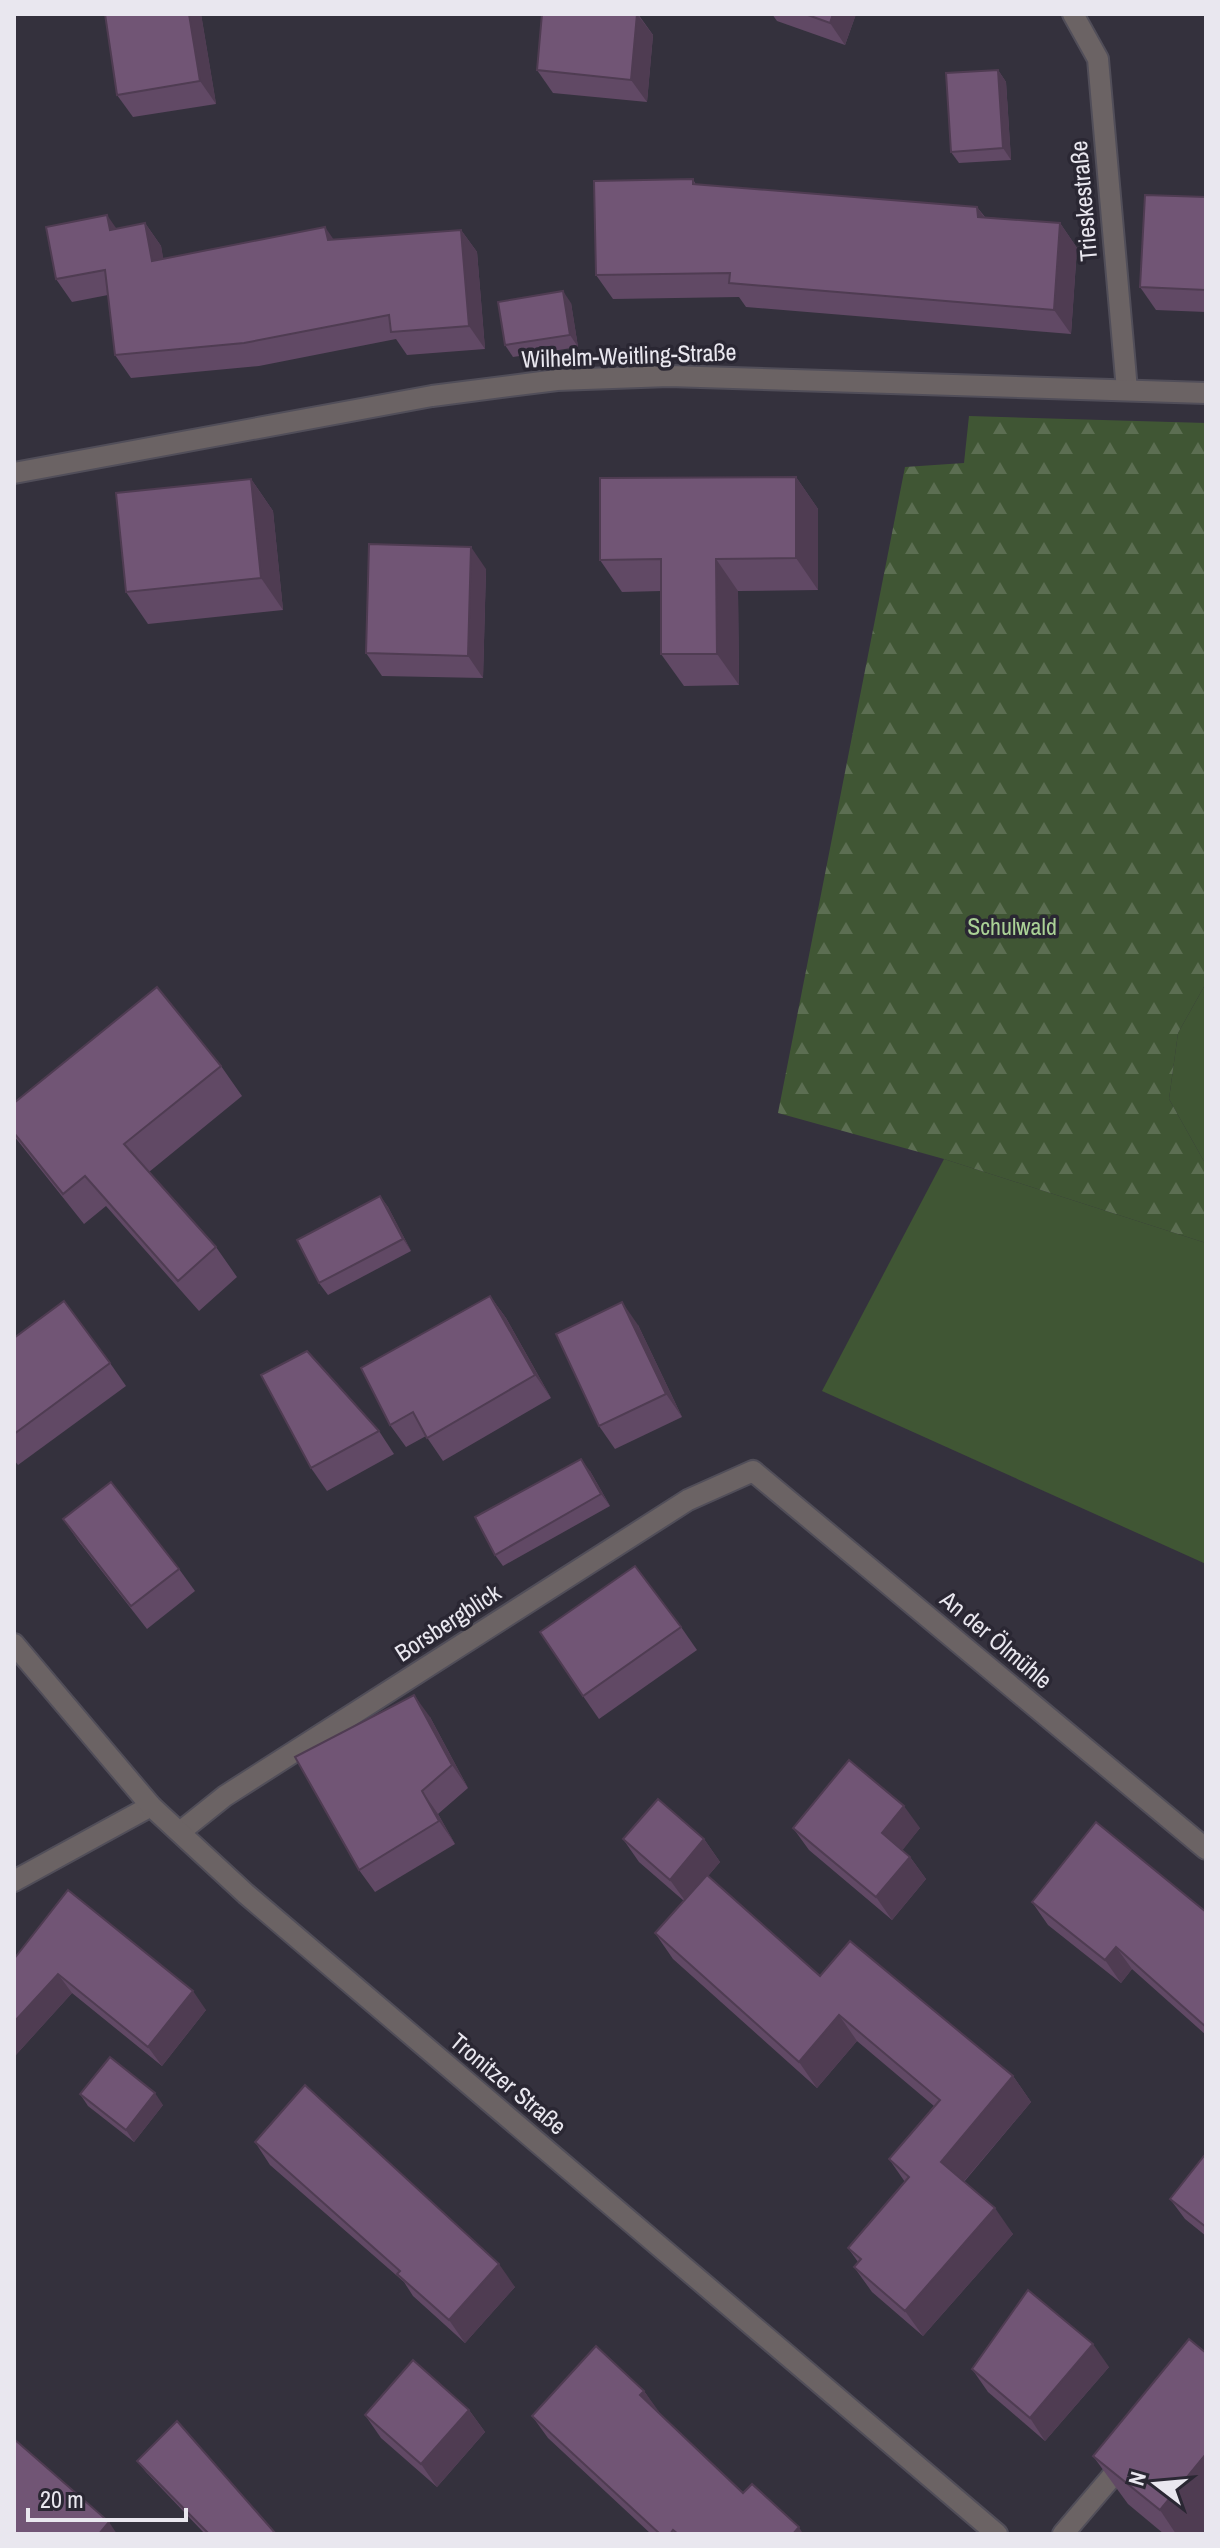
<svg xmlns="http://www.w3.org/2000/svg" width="1220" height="2548" viewBox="0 0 1220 2548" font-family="'Archivo Narrow',sans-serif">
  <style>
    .green { fill: #405634 }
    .forest { fill: url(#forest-firs) }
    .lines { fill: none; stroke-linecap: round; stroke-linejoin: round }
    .service-casing { stroke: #514e59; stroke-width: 24 }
    .minor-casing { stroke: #514e59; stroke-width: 24 }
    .tertiary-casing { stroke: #514e59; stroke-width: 24 }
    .service { stroke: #6b6364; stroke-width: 20 }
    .minor { stroke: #6b6364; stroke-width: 20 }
    .tertiary { stroke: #6b6364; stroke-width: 20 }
    .wall { fill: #614965 }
    .shaded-wall { fill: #4f3c52 }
    .building { fill: #715575; stroke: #4f3c52; stroke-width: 2 }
    .labels { text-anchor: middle; stroke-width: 7; stroke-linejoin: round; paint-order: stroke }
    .street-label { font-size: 24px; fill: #e9e7ef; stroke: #2a2733 }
    .park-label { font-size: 24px; fill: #aad196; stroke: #2a2733 }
  </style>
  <defs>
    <pattern id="forest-firs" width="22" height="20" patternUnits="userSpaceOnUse" patternTransform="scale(2)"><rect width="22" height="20" fill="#405634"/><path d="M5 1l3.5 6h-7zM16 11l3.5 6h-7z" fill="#5c6e52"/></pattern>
  </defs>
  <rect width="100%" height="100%" fill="#34313d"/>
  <g class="green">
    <path d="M1206,983V1165L1169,1099L1178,1033Z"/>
    <path d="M944,1159L1206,1243V1564L822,1391Z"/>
  </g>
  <path class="forest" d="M969,416L1206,423V983L1178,1033L1169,1099L1206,1165V1243L944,1159L778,1113L905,467L964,463Z"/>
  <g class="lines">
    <g class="service-casing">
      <path id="service" d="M1063,2534L1126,2460"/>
    </g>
    <g class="minor-casing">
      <g id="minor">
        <path d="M1073,14L1098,59L1127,390"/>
        <path d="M14,473L432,396L557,380L669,376L1206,393"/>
        <path d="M180,1832L225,1796L688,1500L753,1471L1206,1849"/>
        <path d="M14,1881L151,1806"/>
      </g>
    </g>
    <g class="tertiary-casing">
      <path id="tertiary" d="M14,1644L151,1806L246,1894L997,2534"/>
    </g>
    <use href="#service" class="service"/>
    <use href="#minor" class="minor"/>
    <use href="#tertiary" class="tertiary"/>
  </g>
  <g class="wall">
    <path d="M105,14H201L216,104L133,117L117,95Z"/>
    <path d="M542,14H638L653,35L647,102L553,93L537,70Z"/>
    <path d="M772,14H856L845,45L777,21Z"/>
    <path d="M998,70L1006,82L1011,160L959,163L951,152Z"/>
    <path d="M693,179L696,185L977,207L985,217L1060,223L1077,248L1071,334L746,307L739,297L613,299L596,275Z"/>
    <path d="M1206,197V312L1156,310L1140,287Z"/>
    <path d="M145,223L161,246L163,259L334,240L461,230L477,252L485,349L407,355L396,339L259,366L131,378L115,355L108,295L72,302L56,279L116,229Z"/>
    <path d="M571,303L578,347L513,357L505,345Z"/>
    <path d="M796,477L818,509V590L738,591L739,685L684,686L661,654V591L622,592L600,560Z"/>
    <path d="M251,479L273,511L283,610L148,624L126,592Z"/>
    <path d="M486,569L483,678L382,676L366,653Z"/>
    <path d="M221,1066L242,1096L149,1172L216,1247L237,1277L199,1311L106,1206L84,1224L14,1136V1103Z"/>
    <path d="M380,1196L388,1207L411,1251L328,1295L319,1283Z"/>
    <path d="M490,1296L506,1318L551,1398L443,1461L426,1436L406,1447L390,1425Z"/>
    <path d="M638,1325L682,1417L615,1449L599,1426Z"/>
    <path d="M14,1338L110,1363L126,1386L18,1465L14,1460Z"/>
    <path d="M379,1431L394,1454L327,1491L311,1468Z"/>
    <path d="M590,1471L610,1506L503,1566L495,1555Z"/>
    <path d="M63,1519L179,1569L195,1591L147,1629L79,1542Z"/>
    <path d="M681,1627L697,1650L599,1719L583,1696Z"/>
    <path d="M430,1717L468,1788L438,1814L455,1844L375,1892L359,1870Z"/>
    <path d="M793,1828H920L902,1850L910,1857L926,1879L892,1920L809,1850Z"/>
    <path d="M623,1839H704L720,1862L708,1876L820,1976L1013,2076L1031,2102L964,2182L1013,2234L923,2336L872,2292L854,2267L858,2262L848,2248L905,2182L889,2159L934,2106L857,2041L817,2088L673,1959L655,1933L684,1901L639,1862Z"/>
    <path d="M1032,1902L1206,1912V2035L1132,1969L1121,1983L1048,1925Z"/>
    <path d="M14,1959L206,2010L162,2066L72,1993L14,2057Z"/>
    <path d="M80,2094L163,2105L134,2142L88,2106Z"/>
    <path d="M255,2142L515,2287L465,2343L413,2296L404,2282L270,2165Z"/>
    <path d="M1206,2157V2236L1185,2219L1170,2199Z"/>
    <path d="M1109,2367L1045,2441L988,2392L972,2369Z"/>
    <path d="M644,2391L659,2413L743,2493L803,2534H651L548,2438L532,2416Z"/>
    <path d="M469,2410L485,2432L437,2487L381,2438L365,2415Z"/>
    <path d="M1093,2456L1206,2534H1164L1128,2504Z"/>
    <path d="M137,2461L276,2534H205L146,2472Z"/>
  </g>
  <g class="shaded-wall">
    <path d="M189,14H201L216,104L200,81Z"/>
    <path d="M637,14L653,35L647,102L631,80Z"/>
    <path d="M833,14H856L845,45L830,23Z"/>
    <path d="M998,70L1006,82L1011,160L1003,148Z"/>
    <path d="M977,207L994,231L978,217Z"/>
    <path d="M107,215L123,238L110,230Z"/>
    <path d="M145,223L161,246L168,283L152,261Z"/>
    <path d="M1060,223L1077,248L1071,334L1054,310Z"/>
    <path d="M325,227L341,250L328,240Z"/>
    <path d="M461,230L477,252L485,349L469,326Z"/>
    <path d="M563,291L571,303L578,347L570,335Z"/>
    <path d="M796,477L818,509V590L796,558Z"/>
    <path d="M251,479L273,511L283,610L261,578Z"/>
    <path d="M471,547L486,569L483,678L468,656Z"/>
    <path d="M716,559L738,591L739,685L717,654Z"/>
    <path d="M380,1196L388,1207L411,1251L403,1239Z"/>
    <path d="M490,1296L506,1318L551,1398L535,1375Z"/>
    <path d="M622,1302L638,1325L682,1417L666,1394Z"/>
    <path d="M581,1459L590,1471L610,1506L601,1494Z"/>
    <path d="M414,1695L430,1717L468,1788L452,1765Z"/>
    <path d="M422,1791L438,1814L455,1844L439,1821Z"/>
    <path d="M904,1806L920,1828L898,1856L882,1833Z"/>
    <path d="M704,1839L720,1862L686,1902L670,1880Z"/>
    <path d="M910,1857L926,1879L892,1920L876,1897Z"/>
    <path d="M1116,1947L1132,1969L1121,1983L1105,1960Z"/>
    <path d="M58,1974L72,1993L14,2057V2022Z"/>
    <path d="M193,1991L206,2010L162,2066L148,2047Z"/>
    <path d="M839,2015L857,2041L817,2088L799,2062Z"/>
    <path d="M1013,2076L1031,2102L959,2187L941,2162Z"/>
    <path d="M155,2093L163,2105L134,2142L126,2130Z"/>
    <path d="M995,2208L1013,2234L923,2336L905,2311Z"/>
    <path d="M499,2264L515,2287L465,2343L449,2320Z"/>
    <path d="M1093,2344L1109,2367L1045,2441L1030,2418Z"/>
    <path d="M644,2391L660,2413L640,2395Z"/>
    <path d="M469,2410L485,2432L437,2487L421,2464Z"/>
    <path d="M1206,2454V2534H1176L1160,2510Z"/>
    <path d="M109,2522L117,2534H99Z"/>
    <path d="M799,2527L803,2534H793Z"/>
  </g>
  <g class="building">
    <path d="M105,14H189L200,81L117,95Z"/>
    <path d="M542,14H637L631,80L537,70Z"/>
    <path d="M805,14H833L830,23Z"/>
    <path d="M998,70L1003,148L951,152L946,73Z"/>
    <path d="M693,179V184L977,207L978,217L1060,223L1054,310L729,283L730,273L596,275L594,181Z"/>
    <path d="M1145,195L1206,197V290L1140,287Z"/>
    <path d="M107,215L110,230L145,223L152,261L325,227L328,240L461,230L469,326L391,332L389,315L244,343L115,355L105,270L56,279L46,227Z"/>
    <path d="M563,291L570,335L505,345L498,302Z"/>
    <path d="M796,477V558L716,559L717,654H661V559L600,560V478Z"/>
    <path d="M251,479L261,578L126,592L116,493Z"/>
    <path d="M369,544L471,547L468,656L366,653Z"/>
    <path d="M157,987L221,1066L124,1144L216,1247L178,1281L85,1176L63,1194L14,1133V1103Z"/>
    <path d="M380,1196L403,1239L319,1283L297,1240Z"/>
    <path d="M490,1296L535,1375L427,1438L413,1412L390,1425L361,1368Z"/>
    <path d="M64,1301L110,1363L14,1434V1338Z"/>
    <path d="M622,1302L666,1394L599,1426L556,1334Z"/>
    <path d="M307,1351L379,1431L311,1468L261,1375Z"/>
    <path d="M581,1459L601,1494L495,1555L475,1517Z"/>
    <path d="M111,1482L179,1569L131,1606L63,1519Z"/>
    <path d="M635,1566L681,1627L583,1696L540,1632Z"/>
    <path d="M414,1695L452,1765L422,1791L439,1821L359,1870L295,1757Z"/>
    <path d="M849,1760L904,1806L882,1833L910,1857L876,1897L793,1828Z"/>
    <path d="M658,1799L704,1839L670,1880L623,1839Z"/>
    <path d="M1096,1822L1206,1912V2027L1116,1947L1105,1960L1032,1902Z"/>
    <path d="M707,1875L820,1976L850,1941L1013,2076L941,2162L995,2208L905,2311L854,2267L861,2259L848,2248L909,2177L889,2159L940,2100L839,2015L799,2062L655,1933Z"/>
    <path d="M68,1890L193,1991L148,2047L58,1974L14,2022V1959Z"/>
    <path d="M110,2057L155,2093L126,2130L80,2094Z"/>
    <path d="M305,2085L499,2264L449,2320L397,2274L400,2271L255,2142Z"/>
    <path d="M1204,2156L1206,2157V2227L1170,2199Z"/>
    <path d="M1028,2290L1093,2344L1030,2418L972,2369Z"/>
    <path d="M1189,2339L1206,2353V2454L1160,2510L1093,2456Z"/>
    <path d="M596,2346L644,2391L640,2395L743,2493L752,2484L799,2527L793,2534H678L673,2530L670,2534H660L532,2416Z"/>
    <path d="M413,2360L469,2410L421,2464L365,2415Z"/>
    <path d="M177,2421L276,2534H209L137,2461Z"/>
    <path d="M14,2439L109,2522L99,2534H14Z"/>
  </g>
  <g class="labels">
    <g class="street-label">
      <text transform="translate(1084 201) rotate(-95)" y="8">Trieskestraße</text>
      <text transform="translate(629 356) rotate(-2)" y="8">Wilhelm-Weitling-Straße</text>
      <text transform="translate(448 1623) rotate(-33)" y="8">Borsbergblick</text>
      <text transform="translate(996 1640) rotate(40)" y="8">An der Ölmühle</text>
      <text transform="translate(508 2084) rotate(40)" y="8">Tronitzer Straße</text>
    </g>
    <g class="park-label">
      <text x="1012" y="935">Schulwald</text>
    </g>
  </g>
  <rect width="1220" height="2548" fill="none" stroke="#e9e7ef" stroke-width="32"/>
  <g transform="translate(1156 2484) rotate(286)" stroke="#2a2733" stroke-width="6" paint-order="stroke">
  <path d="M0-6L14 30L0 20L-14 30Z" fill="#e9e7ef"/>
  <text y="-12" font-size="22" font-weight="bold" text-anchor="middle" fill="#e9e7ef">N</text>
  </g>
  <path d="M28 2508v12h158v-12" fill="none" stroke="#e9e7ef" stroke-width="4"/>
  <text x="40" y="2508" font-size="24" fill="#e9e7ef" stroke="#2a2733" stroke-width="6" paint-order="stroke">20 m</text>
</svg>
